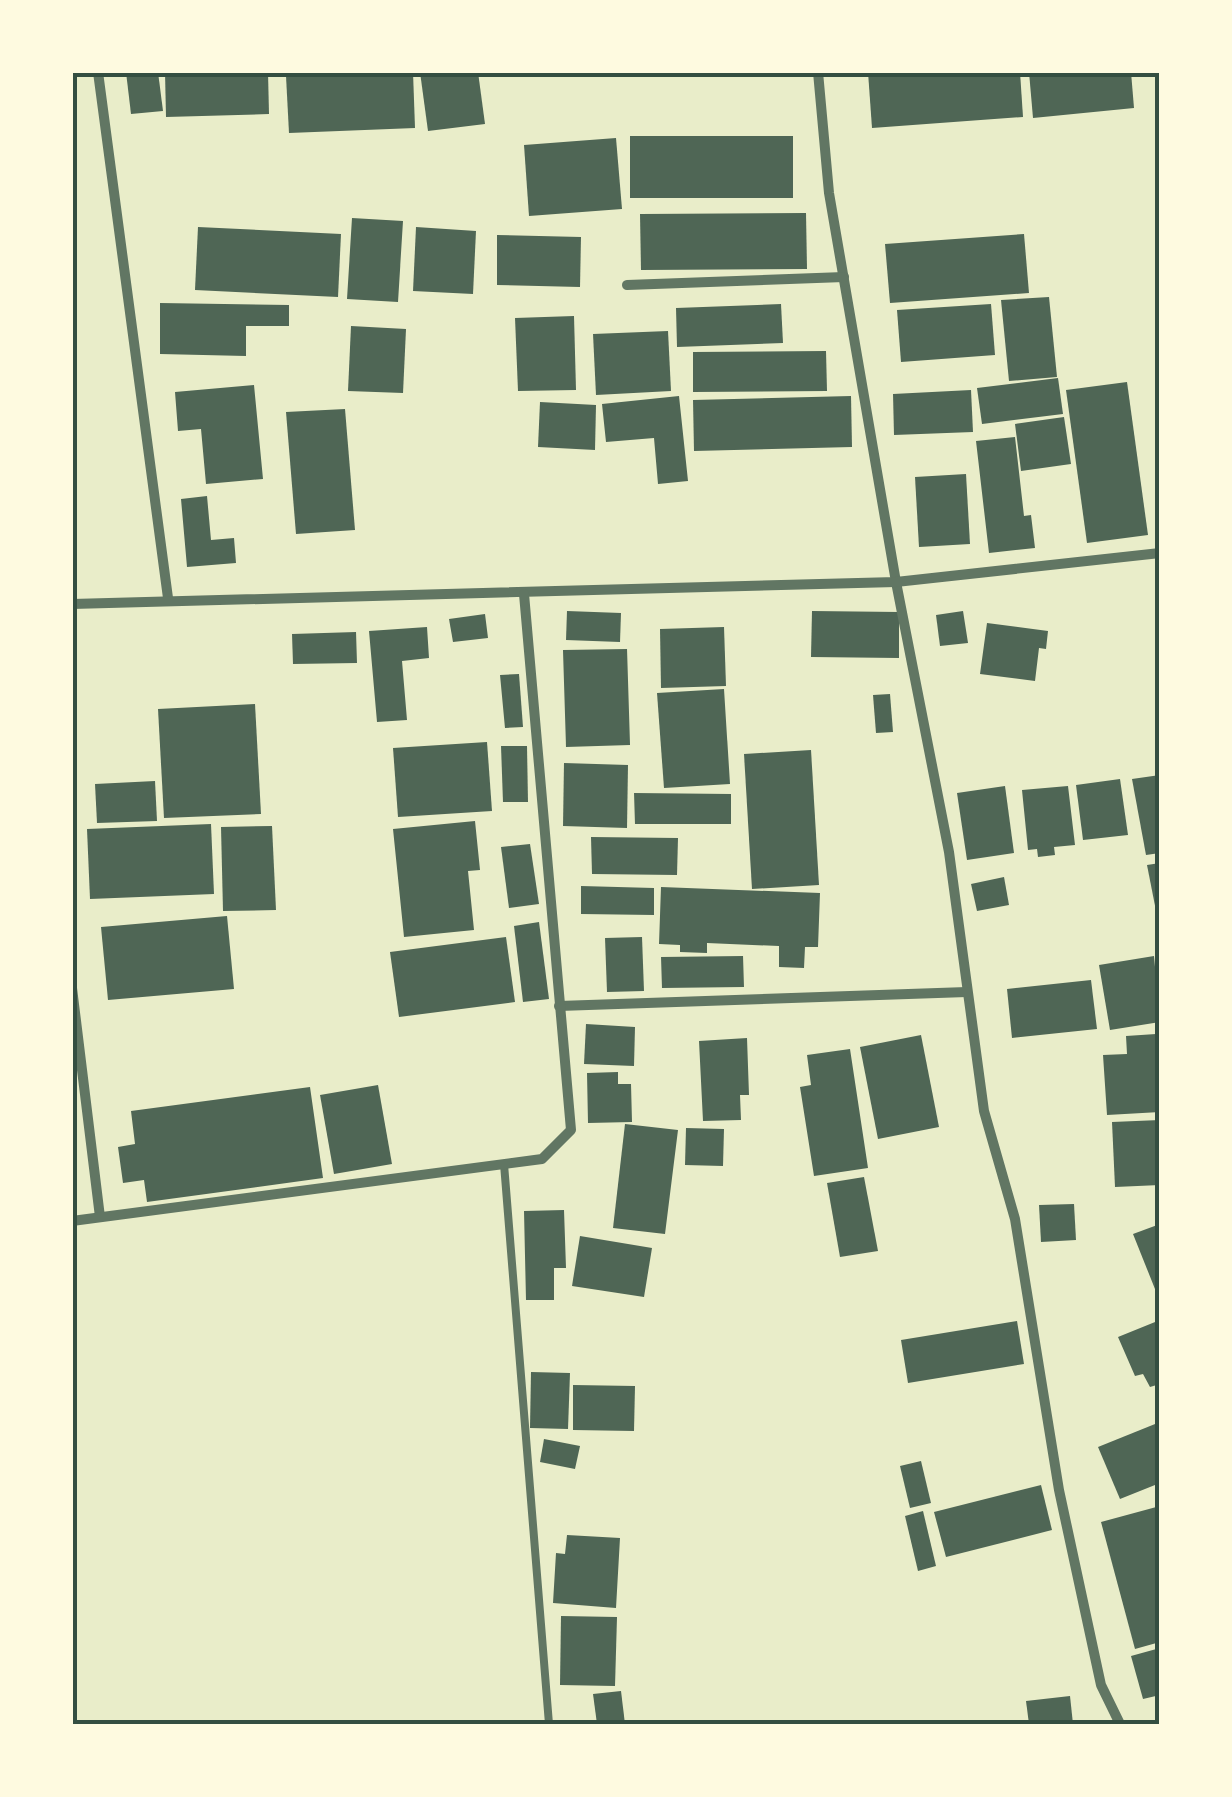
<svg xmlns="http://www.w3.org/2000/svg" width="1232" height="1797" viewBox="0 0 1232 1797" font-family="'Public Sans',sans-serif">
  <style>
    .building { fill: #4f6655 }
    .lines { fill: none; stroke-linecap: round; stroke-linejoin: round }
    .service { stroke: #617663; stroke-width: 8 }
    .minor { stroke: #617663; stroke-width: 10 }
    .neatline { fill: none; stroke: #344e41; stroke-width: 4 }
  </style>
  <rect width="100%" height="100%" fill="#e9edc9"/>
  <g class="building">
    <path d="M126,72H158L163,111L131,114Z"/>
    <path d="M165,72H268L269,114L166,117Z"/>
    <path d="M413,72L415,128L289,133L286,76Z"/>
    <path d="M420,72H478L485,124L428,131Z"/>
    <path d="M868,72H1020L1023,117L872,128Z"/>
    <path d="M1029,72H1131L1134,108L1033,118Z"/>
    <rect x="630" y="136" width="163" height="62"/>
    <path d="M616,138L622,209L529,216L524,145Z"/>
    <path d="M806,213L807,269L641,270L640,214Z"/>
    <path d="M352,218L403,221L398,302L347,299Z"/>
    <path d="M198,227L341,234L338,297L195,290Z"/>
    <path d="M416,227L476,231L473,294L413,291Z"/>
    <path d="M1024,234L1029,293L890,303L885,244Z"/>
    <path d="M497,235L581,237L580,287L497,285Z"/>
    <path d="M1049,297L1057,377L1009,381L1001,300Z"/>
    <path d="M160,303L289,305V326H246V356L160,354Z"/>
    <path d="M781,304L783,343L677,347L676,308Z"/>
    <path d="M991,304L995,355L901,362L897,310Z"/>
    <path d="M574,316L576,390L518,391L515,318Z"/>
    <path d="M351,326L406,329L403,393L348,391Z"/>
    <path d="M668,331L671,391L596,395L593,334Z"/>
    <path d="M826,351L827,391L693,392V352Z"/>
    <path d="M1058,378L1063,414L982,424L977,388Z"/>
    <path d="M1127,382L1148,535L1087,543L1066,390Z"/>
    <path d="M254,385L263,479L206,484L201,429L178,431L175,392Z"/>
    <path d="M971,390L973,432L894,435L893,394Z"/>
    <path d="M679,396L688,481L658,484L654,438L606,442L602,404Z"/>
    <path d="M851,396L852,447L694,451L693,400Z"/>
    <path d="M540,402L596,405L595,450L538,447Z"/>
    <path d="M345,409L355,530L296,534L286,412Z"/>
    <path d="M1064,417L1071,464L1021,471L1015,424Z"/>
    <path d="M1015,437L1024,516L1031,515L1035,548L989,553L976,441Z"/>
    <path d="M966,474L970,544L919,547L915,477Z"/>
    <path d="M207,496L211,540L234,538L236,563L187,567L181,499Z"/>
    <path d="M567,611L621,613L620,642L566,640Z"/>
    <path d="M812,611L899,612V658L811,657Z"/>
    <path d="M963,611L968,643L940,646L936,615Z"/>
    <path d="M485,614L488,638L453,642L449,619Z"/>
    <path d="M987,623L1048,631L1046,649L1039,648L1035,681L980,674Z"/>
    <path d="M427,627L429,658L402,661L407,720L377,722L369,631Z"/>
    <path d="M724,627L726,686L661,688L660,629Z"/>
    <path d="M356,632L357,663L293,664L292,634Z"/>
    <path d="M627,649L630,745L566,747L563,650Z"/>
    <path d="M519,674L523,727L505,728L500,675Z"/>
    <path d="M724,689L730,784L664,788L657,693Z"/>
    <path d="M890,694L893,732L876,733L873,695Z"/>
    <path d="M255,704L261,814L164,818L158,709Z"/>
    <path d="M487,742L492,811L398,817L393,748Z"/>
    <path d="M501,746H527L528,802H503Z"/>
    <path d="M811,750L819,885L752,889L744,754Z"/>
    <path d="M564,763L628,765L627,828L563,826Z"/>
    <path d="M1160,775V853L1146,855L1132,779Z"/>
    <path d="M1120,779L1128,835L1083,840L1076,785Z"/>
    <path d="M155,781L157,821L97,823L95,784Z"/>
    <path d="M1005,786L1014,853L967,860L957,793Z"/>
    <path d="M1068,786L1075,845L1054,847L1055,855L1038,857L1037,849L1028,850L1022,790Z"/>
    <path d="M634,793L731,794V824H635Z"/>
    <path d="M475,821L480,870L468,871L474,930L404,937L393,829Z"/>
    <path d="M211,824L214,894L90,899L87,829Z"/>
    <path d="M272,826L276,910L223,911L221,827Z"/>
    <path d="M591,837L678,838L677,875L592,874Z"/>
    <path d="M530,844L539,904L509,908L501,847Z"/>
    <path d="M1160,863V921H1158L1147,865Z"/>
    <path d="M1004,877L1009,905L977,911L971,884Z"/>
    <path d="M581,886L654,888V915L581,914Z"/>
    <path d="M661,887L820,893L818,947H805L804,968L779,967V946L707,943V953L680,952V945L659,944Z"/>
    <path d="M227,916L234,989L108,1000L101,927Z"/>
    <path d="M539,922L549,999L523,1002L514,926Z"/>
    <path d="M506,937L515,1002L399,1017L390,952Z"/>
    <path d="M642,937L644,991L607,992L605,938Z"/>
    <path d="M743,956L744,987L662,988L661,957Z"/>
    <path d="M1154,956L1160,1022L1110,1030L1099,965Z"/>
    <path d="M1091,980L1097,1029L1012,1038L1007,989Z"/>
    <path d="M586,1024L635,1027L634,1066L584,1064Z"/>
    <path d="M1156,1034L1160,1112L1107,1115L1103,1055L1127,1054L1126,1036Z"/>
    <path d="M921,1035L939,1127L878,1139L860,1047Z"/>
    <path d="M747,1038L749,1095H740L741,1120L703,1121L699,1041Z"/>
    <path d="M850,1049L868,1168L814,1176L800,1087L811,1085L807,1055Z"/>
    <path d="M618,1072V1084H631L632,1122L588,1123L587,1073Z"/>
    <path d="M378,1085L392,1164L334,1174L320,1095Z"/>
    <path d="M310,1087L323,1178L147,1202L144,1180L123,1183L118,1147L135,1144L131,1111Z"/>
    <path d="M1160,1120V1185L1115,1187L1112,1122Z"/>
    <path d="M625,1124L678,1130L665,1234L613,1228Z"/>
    <path d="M686,1128L724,1129L723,1166L685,1165Z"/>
    <path d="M864,1177L878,1251L840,1257L827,1183Z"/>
    <path d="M1074,1204L1076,1240L1041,1242L1039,1205Z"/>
    <path d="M564,1210L566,1268H554V1300H526L524,1211Z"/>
    <path d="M1160,1224V1293L1157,1294L1133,1234Z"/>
    <path d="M580,1236L652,1248L644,1297L572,1286Z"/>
    <path d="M1160,1320V1384L1150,1387L1143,1374L1135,1376L1118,1337Z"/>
    <path d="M1017,1321L1024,1364L908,1383L901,1340Z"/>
    <path d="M531,1372L570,1373L568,1429L530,1428Z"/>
    <path d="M573,1385L635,1386L634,1431L573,1430Z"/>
    <path d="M1160,1422V1483L1120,1499L1098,1447Z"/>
    <path d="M544,1439L580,1446L575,1469L540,1462Z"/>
    <path d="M921,1461L931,1503L910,1508L900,1466Z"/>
    <path d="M1041,1485L1052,1530L946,1557L934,1512Z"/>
    <path d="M1160,1506V1642L1135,1649L1101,1522Z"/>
    <path d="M923,1511L936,1566L918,1571L905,1516Z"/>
    <path d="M567,1535L620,1538L616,1608L553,1603L556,1553L565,1554Z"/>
    <path d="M561,1616L617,1617L615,1686L560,1685Z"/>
    <path d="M1160,1648V1695L1143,1699L1131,1656Z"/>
    <path d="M621,1691L625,1724H597L593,1694Z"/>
    <path d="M1070,1696L1073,1724H1029L1026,1701Z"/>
  </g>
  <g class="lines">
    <path class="service" d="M504,1164L549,1724"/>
    <g class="minor">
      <path d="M98,72L168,598"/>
      <path d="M818,72L829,193L896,582L949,852L984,1111L1015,1219L1059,1490L1101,1685L1120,1724"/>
      <path d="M627,285L844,277"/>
      <path d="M72,604L896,582L1160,553"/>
      <path d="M72,988L100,1217"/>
      <path d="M559,1006L967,992"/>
      <path d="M72,1221L542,1159L571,1130L524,594"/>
    </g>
  </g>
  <rect width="1232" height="1797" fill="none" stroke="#fefae0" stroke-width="150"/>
  <rect x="75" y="75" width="1082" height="1647" class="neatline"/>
</svg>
